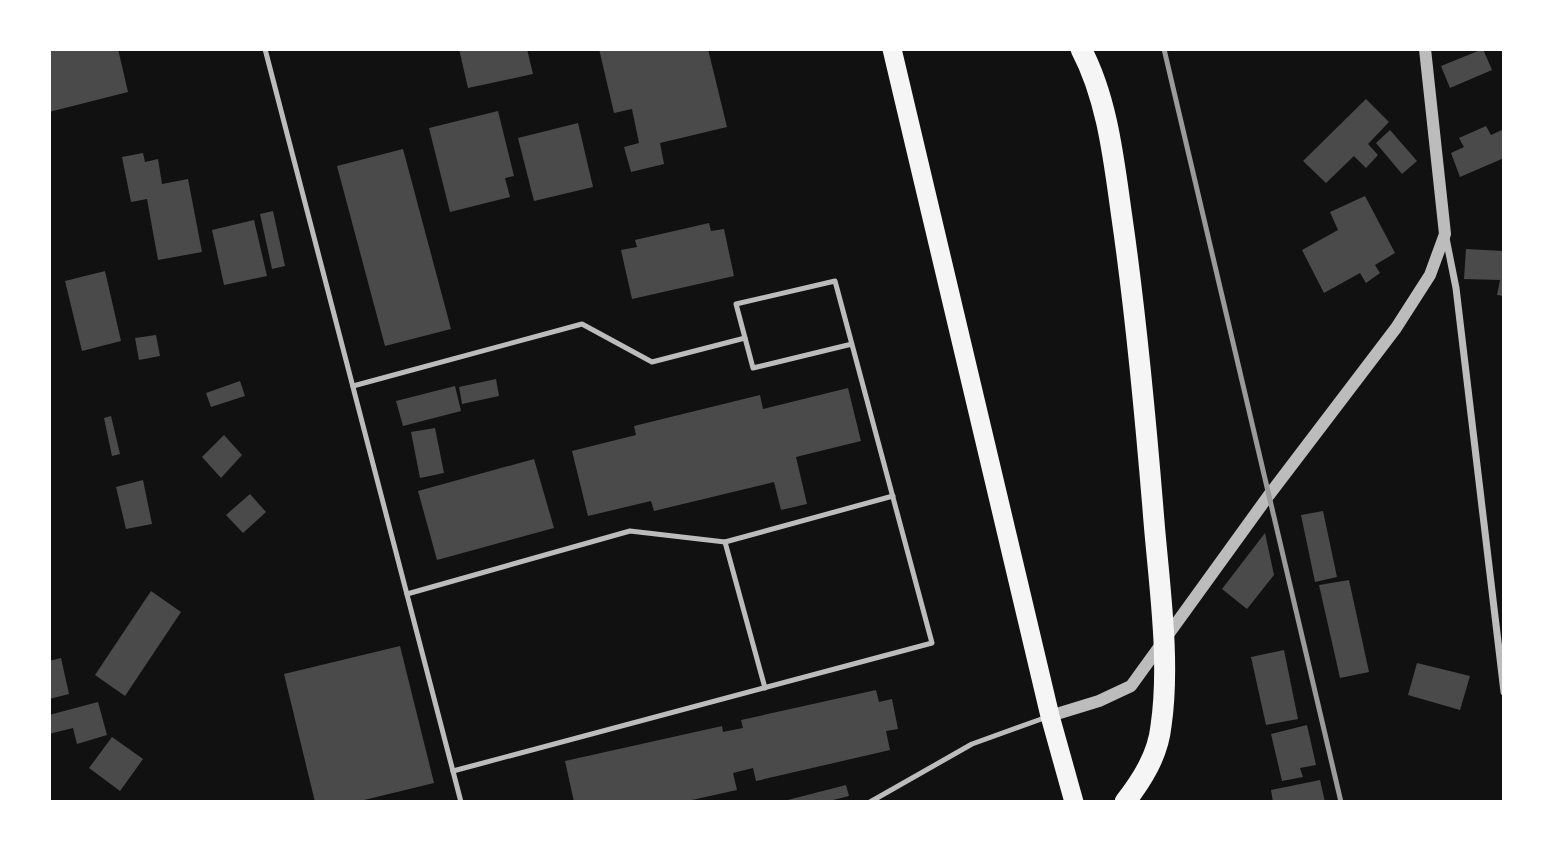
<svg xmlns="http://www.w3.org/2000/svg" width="1553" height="851" viewBox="0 0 1553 851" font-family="'PT Sans',sans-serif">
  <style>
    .building { fill: #4a4a4a }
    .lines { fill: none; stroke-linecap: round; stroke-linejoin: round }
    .service { stroke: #bcbcbc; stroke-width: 5 }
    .minor { stroke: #bcbcbc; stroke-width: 7 }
    .tertiary { stroke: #bcbcbc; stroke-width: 12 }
    .trunk { stroke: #f5f5f5; stroke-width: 19 }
    .motorway { stroke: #f5f5f5; stroke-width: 21 }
    .rail { stroke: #9a9a9a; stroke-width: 5 }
  </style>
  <rect width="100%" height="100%" fill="#111"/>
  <g class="building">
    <path d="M49,49H118L128,92L49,112Z"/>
    <path d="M459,49H527L533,74L468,88Z"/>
    <path d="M599,49H708L727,127L660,143L664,164L631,172L624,147L639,143L632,109L614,113Z"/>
    <path d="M1483,49L1492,70L1450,88L1441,66Z"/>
    <path d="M1366,99L1389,122L1368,144L1378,155L1366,168L1354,156L1326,183L1303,161Z"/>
    <path d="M498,111L514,176L505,178L510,197L450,212L429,128Z"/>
    <path d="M578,123L593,187L534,201L518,138Z"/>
    <path d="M1486,126L1491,135L1504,129V158L1460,177L1451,153L1464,147L1459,138Z"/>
    <path d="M1390,130L1417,161L1402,174L1376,143Z"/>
    <path d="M403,149L451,329L385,346L337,166Z"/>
    <path d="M143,153L145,162L158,159L162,184L188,179L202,252L158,260L147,199L131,202L122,157Z"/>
    <path d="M1365,196L1395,253L1375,265L1380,273L1366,283L1360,273L1324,293L1302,250L1338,230L1330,212Z"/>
    <path d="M273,211L285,266L272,269L260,214Z"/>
    <path d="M254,220L267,276L224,285L212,230Z"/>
    <path d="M709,223L711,231L724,229L734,276L632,299L621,250L637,247L635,240Z"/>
    <path d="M1466,249L1504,251V296L1497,295L1500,280L1464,279Z"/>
    <path d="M105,271L121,341L82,351L65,281Z"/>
    <path d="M156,335L160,356L139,360L135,338Z"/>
    <path d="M496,379L499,396L462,404L459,387Z"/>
    <path d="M240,381L245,396L211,407L206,393Z"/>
    <path d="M455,386L461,411L403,426L396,401Z"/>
    <path d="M848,388L861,441L796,457L807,504L781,510L774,482L654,511L651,501L588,516L572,451L636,435L634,426L760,395L763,409Z"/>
    <path d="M111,416L120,454L112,456L104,418Z"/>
    <path d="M435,428L444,473L420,478L411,432Z"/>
    <path d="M224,435L242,455L221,478L202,457Z"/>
    <path d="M534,459L554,528L437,560L418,491Z"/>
    <path d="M143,480L152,524L126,529L116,487Z"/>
    <path d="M250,494L266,512L243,533L226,515Z"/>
    <path d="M1323,511L1337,577L1315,582L1301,515Z"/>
    <path d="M1265,533L1274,575L1247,609L1222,589Z"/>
    <path d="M1349,580L1369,672L1340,678L1319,585Z"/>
    <path d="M151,591L181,612L125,696L95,675Z"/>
    <path d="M400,646L434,783L356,802H315L284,674Z"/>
    <path d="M1284,650L1298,719L1266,725L1251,657Z"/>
    <path d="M61,658L69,694L49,699V661Z"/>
    <path d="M1417,663L1470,676L1460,710L1408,695Z"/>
    <path d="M876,690L879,702L892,699L898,729L886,731L890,750L756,781L753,768L733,773L737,790L683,802H574L565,761L722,726L723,732L743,728L741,720Z"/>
    <path d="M98,702L107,735L77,744L73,728L49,734V715Z"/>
    <path d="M1307,725L1316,765L1300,768L1303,777L1282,781L1271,734Z"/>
    <path d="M112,737L143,759L120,791L89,768Z"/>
    <path d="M1320,780L1325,802H1273L1271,790Z"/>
    <path d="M846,785L849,796L825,802H780Z"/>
  </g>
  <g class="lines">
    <g class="service">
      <path d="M265,49L461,802"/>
      <path d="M353,386L582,324L652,362L745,338"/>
      <path d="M725,542L765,688"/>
      <path d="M407,594L630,531L725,542L893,496"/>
      <path d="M453,771L932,643L835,281L736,304L753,368L852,344"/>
      <path d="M870,802L972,744L1047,717"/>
    </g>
    <path class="minor" d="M1446,238L1456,288L1504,692"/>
    <path class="tertiary" d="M1050,716L1099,701L1131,686L1269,495L1396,328L1430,275L1445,234L1425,49"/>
    <path class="trunk" d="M892,49L1050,716L1074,802"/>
    <path class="motorway" d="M1081,49C1108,100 1114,162 1122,218C1136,315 1145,412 1153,509C1158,578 1171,658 1161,726C1158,755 1142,780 1125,802"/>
    <path class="rail" d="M1164,49L1341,802"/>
  </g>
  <rect width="1553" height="851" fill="none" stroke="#ffffff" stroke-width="102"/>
</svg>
